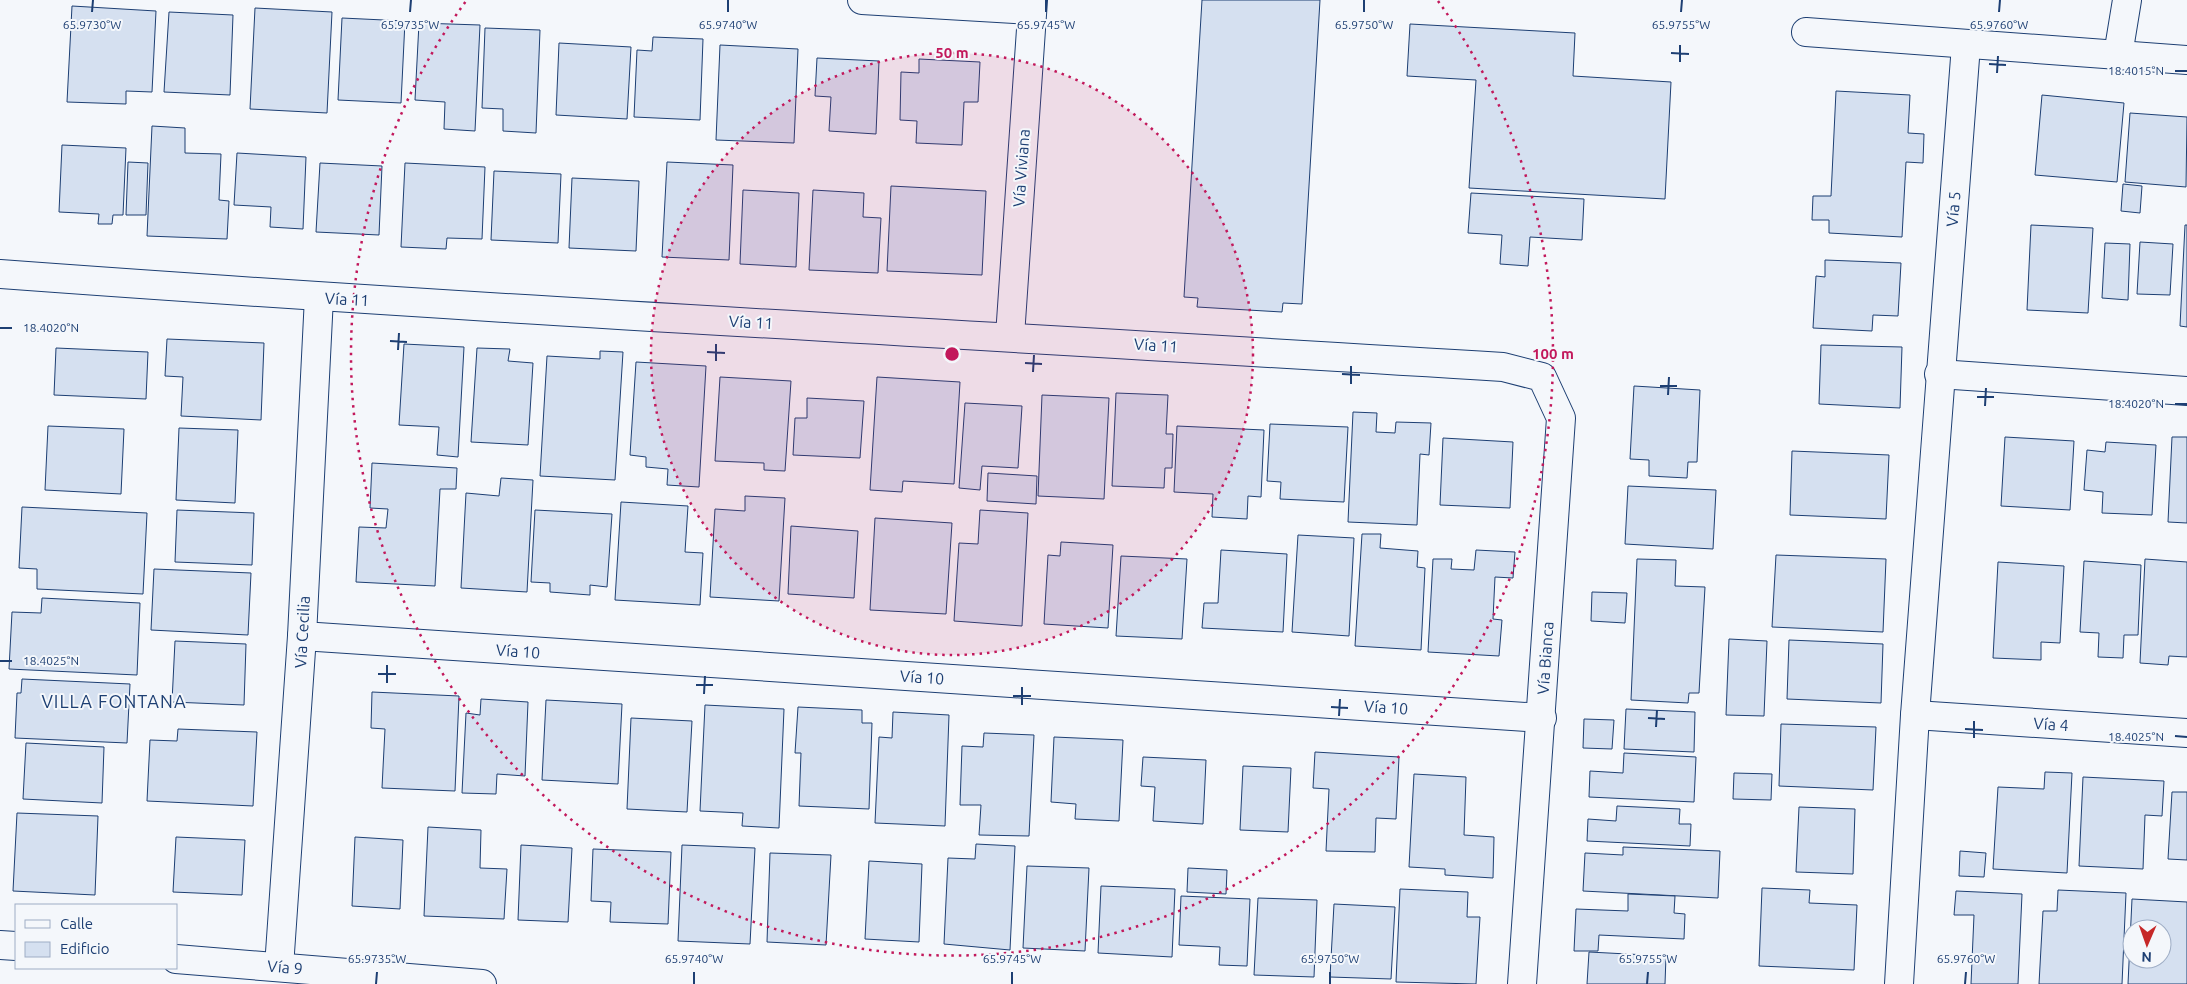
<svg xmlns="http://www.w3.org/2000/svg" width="2187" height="984" viewBox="0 0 2187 984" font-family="Ubuntu,sans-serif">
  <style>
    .building { fill: #d5e0f0; stroke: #1d3f73; fill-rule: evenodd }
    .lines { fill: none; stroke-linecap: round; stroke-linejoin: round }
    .minor-casing { stroke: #1d3f73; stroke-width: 30 }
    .minor { stroke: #f4f7fb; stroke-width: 28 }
    .ticks { fill: none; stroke: #1d3f73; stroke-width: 2 }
    .ring { fill: none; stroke: #c2185b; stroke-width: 2.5; stroke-dasharray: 2.5 5 }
    .labels { text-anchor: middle; stroke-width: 4; stroke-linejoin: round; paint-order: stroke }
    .street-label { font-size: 16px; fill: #1d3f73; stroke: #f4f7fb }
    .neighbourhood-label { font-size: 18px; letter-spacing: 1px; fill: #1d3f73; stroke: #f4f7fb }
    .ticks-label { font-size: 12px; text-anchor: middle; fill: #1d3f73; stroke: #f4f7fb; stroke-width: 4; stroke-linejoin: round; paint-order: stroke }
    .centre { fill: #c2185b; stroke: #f4f7fb; stroke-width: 2.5 }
    .ring-label { font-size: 15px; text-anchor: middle; font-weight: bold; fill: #c2185b; stroke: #f4f7fb; stroke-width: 4; stroke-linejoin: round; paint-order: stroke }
  </style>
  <rect width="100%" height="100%" fill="#f4f7fb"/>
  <g class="building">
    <path d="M1202,0H1320L1302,304L1283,303L1282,312L1197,307L1198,298L1184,297Z"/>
    <path d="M72,6L156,11L152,92L126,91V104L67,102Z"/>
    <path d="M255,8L332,12L327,113L250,109Z"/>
    <path d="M169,12L233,15L230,95L164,92Z"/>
    <path d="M342,18L405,21L401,103L338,100Z"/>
    <path d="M419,23L480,25L475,131L444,129L445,102L415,100Z"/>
    <path d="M1410,24L1575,33L1573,76L1671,82L1665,199L1469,188L1476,80L1407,76Z"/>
    <path d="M485,28L540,30L536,133L503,131V109L482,108Z"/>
    <path d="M653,37L703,39L700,120L634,117L637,50L652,51Z"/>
    <path d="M559,43L631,47L627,119L556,115Z"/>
    <path d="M720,45L798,49L794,143L716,140Z"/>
    <path d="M817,58L879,61L876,134L829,131L831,97L815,96Z"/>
    <path d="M919,59L980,62L978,102H964L962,145L916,143L917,121L900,120L901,72L919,73Z"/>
    <path d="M1836,91L1910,95L1908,133L1924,134L1923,163L1906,162L1902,237L1829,233V220H1812L1813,196H1831Z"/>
    <path d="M2042,95L2124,103L2117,182L2035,175Z"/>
    <path d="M2130,113L2187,117L2186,187L2125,182Z"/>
    <path d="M152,126L185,128V153L221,154L219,200L229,201L227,239L147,236Z"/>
    <path d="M62,145L126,148L123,215H113L112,224H98L99,214L59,212Z"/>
    <path d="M237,153L306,157L303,229L270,227L271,207L234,205Z"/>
    <path d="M128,162L148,163L146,215H126Z"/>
    <path d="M667,162L733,165L729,260L662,257Z"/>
    <path d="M320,163L382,166L379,235L316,232Z"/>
    <path d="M405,163L485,167L482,239L447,238L446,249L401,247Z"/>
    <path d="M494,171L561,174L558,243L491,240Z"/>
    <path d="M572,178L639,181L636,251L569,248Z"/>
    <path d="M2123,184L2142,186L2140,213L2121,211Z"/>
    <path d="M891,186L986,191L982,275L887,271Z"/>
    <path d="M743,190L799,193L796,267L740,264Z"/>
    <path d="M813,190L864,193L863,217L881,218L878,273L809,270Z"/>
    <path d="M1471,193L1584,199L1582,240L1530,237L1528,266L1500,264L1502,235L1468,233Z"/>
    <path d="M2031,225L2093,228L2088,313L2027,310Z"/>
    <path d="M2185,225H2187V327L2180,326Z"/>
    <path d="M2140,242L2173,244L2170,295L2137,294Z"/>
    <path d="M2105,243L2130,244L2128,300L2102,298Z"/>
    <path d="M1825,260L1901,263L1898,316L1873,315L1872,331L1813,328L1816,276L1825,277Z"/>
    <path d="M167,339L264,343L261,420L181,416L183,377L165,376Z"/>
    <path d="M404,344L464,347L458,457L437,455L439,427L399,425Z"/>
    <path d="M1821,345L1902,347L1900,408L1819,404Z"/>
    <path d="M56,348L148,352L146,399L54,395Z"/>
    <path d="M477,348L510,349L508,361L533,363L528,445L471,442Z"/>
    <path d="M600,351L623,352L615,480L540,476L547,356L600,359Z"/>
    <path d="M636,362L706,366L699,487L667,485L668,469L646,467V457L630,455Z"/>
    <path d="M720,377L791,381L785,471L764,470V463L715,461Z"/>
    <path d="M877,377L960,382L954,484L903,481L902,492L870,490Z"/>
    <path d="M1634,386L1700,390L1697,462H1688L1687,478L1649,476V460L1630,459Z"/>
    <path d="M1116,393L1168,395L1166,434H1173L1172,468H1165L1164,488L1112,486Z"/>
    <path d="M1042,395L1109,398L1104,499L1038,496Z"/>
    <path d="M807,398L864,401L860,458L793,455L795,418H807Z"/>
    <path d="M965,403L1022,406L1018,468L982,466L980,490L959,488Z"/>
    <path d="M1353,412L1377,413L1376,432L1395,433L1396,422L1431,423L1429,455L1420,454L1417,525L1348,522Z"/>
    <path d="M1270,424L1348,427L1344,502L1280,499L1281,482L1267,481Z"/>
    <path d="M48,426L124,429L121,494L45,490Z"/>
    <path d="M1177,426L1264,430L1261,497L1248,496L1247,519L1212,517L1213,494L1174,492Z"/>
    <path d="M179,428L238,430L235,503L176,500Z"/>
    <path d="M2005,437L2074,441L2070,510L2001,506Z"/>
    <path d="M2172,437H2187V523L2168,522Z"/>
    <path d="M1443,438L1513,442L1510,508L1440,505Z"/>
    <path d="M2106,442L2156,445L2152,515L2102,513L2103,492L2084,490L2087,450L2105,452Z"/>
    <path d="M1792,451L1889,455L1886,519L1790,515Z"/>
    <path d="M372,463L457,468L456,489H440L435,586L356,582L359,527L386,528L388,509L370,508Z"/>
    <path d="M988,473L1037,476L1036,504L987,501Z"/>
    <path d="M501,478L533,480L527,592L461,588L466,493L499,496Z"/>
    <path d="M1628,486L1716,490L1713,549L1625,544Z"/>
    <path d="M745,496L785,498L779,601L710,597L715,509L745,511Z"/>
    <path d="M621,502L688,506L685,552L703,553L700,605L615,600Z"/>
    <path d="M22,507L147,513L143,594L37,589V569L19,568Z"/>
    <path d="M177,510L254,513L252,565L175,562Z"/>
    <path d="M535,510L612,514L607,587L590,585V595L550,592V583L531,582Z"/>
    <path d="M980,510L1028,513L1022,626L954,621L959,543L978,544Z"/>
    <path d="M875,518L952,523L946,614L870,610Z"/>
    <path d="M791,526L858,531L854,598L788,594Z"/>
    <path d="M1362,534H1381L1380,548L1418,551L1417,567L1425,568L1421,650L1355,646Z"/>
    <path d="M1298,535L1354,538L1349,636L1292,632Z"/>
    <path d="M1061,542L1113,545L1108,628L1044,624L1048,555L1060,556Z"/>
    <path d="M1221,550L1287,554L1283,632L1202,628L1204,603H1218Z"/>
    <path d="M1476,550L1515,552L1513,578L1495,577L1493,619L1502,620L1499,656L1428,652L1433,559H1452L1451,569L1474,570Z"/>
    <path d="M1776,555L1886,559L1883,632L1772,627Z"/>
    <path d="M1121,556L1187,559L1182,639L1116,636Z"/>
    <path d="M1637,559L1676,560L1675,586L1705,587L1699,693H1689L1688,703L1631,700Z"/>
    <path d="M2145,559L2187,562V657L2169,656L2168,665L2140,663Z"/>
    <path d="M2084,561L2141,565L2138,635H2124L2123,658L2098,657L2099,633L2080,632Z"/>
    <path d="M1998,562L2064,566L2060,643L2041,642V660L1993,658Z"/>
    <path d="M154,569L251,573L248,635L151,630Z"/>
    <path d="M1592,592L1627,593L1625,623L1591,621Z"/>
    <path d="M42,598L140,603L137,675L9,669L12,612L41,613Z"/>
    <path d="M1729,639L1767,641L1764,716L1726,715Z"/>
    <path d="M1789,640L1883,644L1881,703L1787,699Z"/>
    <path d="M175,641L246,644L244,705L172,702Z"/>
    <path d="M22,679L130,684L127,743L15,738L17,693H21Z"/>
    <path d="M372,692L459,696L455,791L382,788L385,729L371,728Z"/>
    <path d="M481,699L528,702L525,776L497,774L496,794L462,793L466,713L480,715Z"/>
    <path d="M546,700L622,704L618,784L542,780Z"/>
    <path d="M705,705L784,709L779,828L742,826L743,813L700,811Z"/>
    <path d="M798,707L862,710V723H872L869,809L799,806L801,753H795Z"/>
    <path d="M1626,709L1695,712L1694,752L1624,749Z"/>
    <path d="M893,712L949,715L945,826L875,823L879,737L892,738Z"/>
    <path d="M631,718L692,721L687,812L627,809Z"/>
    <path d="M1584,719L1614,720L1612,749L1583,748Z"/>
    <path d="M1781,724L1876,727L1873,790L1779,786Z"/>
    <path d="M178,729L257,732L253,806L147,801L150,740L177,741Z"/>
    <path d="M984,733L1034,735L1029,836L979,835L981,805H960L962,746L983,747Z"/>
    <path d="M1054,737L1123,740L1119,821L1075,819L1076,804L1051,802Z"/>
    <path d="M26,743L104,747L102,803L23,799Z"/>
    <path d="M1315,752L1399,757L1396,819L1376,818L1375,852L1326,851L1329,789L1313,788Z"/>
    <path d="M1624,753L1696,757L1694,802L1589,797L1590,771L1623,773Z"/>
    <path d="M1143,757L1206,760L1203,824L1153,821L1155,787L1141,786Z"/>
    <path d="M1243,766L1291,768L1288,832L1240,830Z"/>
    <path d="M2045,772L2072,773L2067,873L1993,869L1998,787L2044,789Z"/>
    <path d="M1734,773L1772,774L1771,800L1733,799Z"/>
    <path d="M1414,774L1466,777L1464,835L1494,837L1493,878L1445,875V869L1409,867Z"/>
    <path d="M2083,777L2164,781L2162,816L2145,815L2143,869L2079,866Z"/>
    <path d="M2172,792H2187V860L2168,859Z"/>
    <path d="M1617,806L1680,809L1679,824H1691L1690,846L1587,841L1588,819L1616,821Z"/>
    <path d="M1799,807L1855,809L1853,874L1796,872Z"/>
    <path d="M17,813L98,816L95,895L13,891Z"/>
    <path d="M428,827L481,830L480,868L507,869L504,919L424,916Z"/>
    <path d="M176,837L245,840L242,895L173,892Z"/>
    <path d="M355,837L403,840L400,909L352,906Z"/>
    <path d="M976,844L1015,846L1010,950L944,944L948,858L975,859Z"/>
    <path d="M521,845L572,848L568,922L518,920Z"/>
    <path d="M682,845L755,848L750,944L678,941Z"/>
    <path d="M1623,847L1720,851L1718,898L1583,891L1585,853L1623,855Z"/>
    <path d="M593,849L671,852L668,924L610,922L611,902L591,901Z"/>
    <path d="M1960,851L1986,853L1984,877L1959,876Z"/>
    <path d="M770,853L831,855L826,945L767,942Z"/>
    <path d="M869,861L922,864L919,942L865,939Z"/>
    <path d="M1027,866L1089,868L1085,951L1023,948Z"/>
    <path d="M1188,868L1227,870L1226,894L1187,892Z"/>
    <path d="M1101,886L1175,889L1172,957L1098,953Z"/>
    <path d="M1762,888L1810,890L1809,903L1857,905L1854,970L1759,966Z"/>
    <path d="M1400,889L1468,892L1467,917H1480L1476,984L1396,982Z"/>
    <path d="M2058,890L2126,893L2122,984H2039L2043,911H2057Z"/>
    <path d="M1956,891L2022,894L2018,984H1971L1974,915H1954Z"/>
    <path d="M1628,894L1675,896L1674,913L1685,914L1684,939L1599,935L1598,951H1574L1576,909L1628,911Z"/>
    <path d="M1181,896L1250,899L1247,966L1219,965L1220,947L1179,945Z"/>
    <path d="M1258,898L1317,900L1314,977L1254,975Z"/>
    <path d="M2132,899L2187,902V984H2128ZM2132,929H2162V959H2132Z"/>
    <path d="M1334,904L1395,907L1391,979L1330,977Z"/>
    <path d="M1589,952L1666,956L1665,984H1587Z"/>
  </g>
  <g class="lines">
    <g class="minor-casing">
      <g id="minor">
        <path d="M862,0L1032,10"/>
        <path d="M1806,32L2187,60"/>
        <path d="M2118,55L2127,0"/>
        <path d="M0,274C501,311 1002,336 1503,367L1542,377L1561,418L1522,984"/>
        <path d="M1010,336L1033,0"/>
        <path d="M1939,374L2187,391"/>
        <path d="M302,636L1542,718"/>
        <path d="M1915,715L2187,733"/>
        <path d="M0,945L16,946"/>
        <path d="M176,959L482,984"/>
        <path d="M279,967L302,636L319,297"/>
        <path d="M1899,984L1915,715L1966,45"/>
      </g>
    </g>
    <use href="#minor" class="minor"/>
  </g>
  <path class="ticks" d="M92,12L93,0M410,12L411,0M728,12V0M1046,12V0M1364,12V0M1681,12L1682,0M1999,12L2000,0M1671,53L1689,54M1680,62V45M1989,64L2006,65M2175,71H2187M1997,73L1998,56M0,328H12M390,341L407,342M398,350L399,333M707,352L725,353M716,361V344M1025,363L1042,364M1033,372L1034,355M1342,374L1360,375M1351,384V366M1660,386H1677M1668,395L1669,377M1977,397H1994M2175,404H2187M1985,406L1986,388M0,661H12M378,674H396M387,683V665M696,685H713M704,694L705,676M1013,696H1031M1022,705V687M1331,707L1348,708M1339,716L1340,699M1648,718L1665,719M1656,727L1657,710M1965,729L1983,730M2175,736L2187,737M1974,738V721M376,984L377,972M694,984V972M1012,984V972M1330,984V972M1647,984L1648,972M1965,984L1966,972"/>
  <circle cx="952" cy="354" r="301" fill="#c2185b" fill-opacity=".12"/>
  <g class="ring">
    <circle cx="952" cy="354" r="301"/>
    <path d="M1438 1A601 601 0 1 1 466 1"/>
  </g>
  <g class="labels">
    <g class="street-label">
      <text transform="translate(1021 168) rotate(-86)" y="6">Vía Viviana</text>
      <text transform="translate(1953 209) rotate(-85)" y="6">Vía 5</text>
      <text transform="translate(347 299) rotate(3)" y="6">Vía 11</text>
      <text transform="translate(751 322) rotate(3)" y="6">Vía 11</text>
      <text transform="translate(1156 345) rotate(4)" y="6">Vía 11</text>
      <text transform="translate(302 632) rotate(-87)" y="6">Vía Cecilia</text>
      <text transform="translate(518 651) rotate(4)" y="6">Vía 10</text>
      <text transform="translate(1545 658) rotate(-86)" y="6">Vía Bianca</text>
      <text transform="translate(922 677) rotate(4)" y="6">Vía 10</text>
      <text transform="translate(1386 707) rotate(4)" y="6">Vía 10</text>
      <text transform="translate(2051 724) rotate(4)" y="6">Vía 4</text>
      <text transform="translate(285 967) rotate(5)" y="6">Vía 9</text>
    </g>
    <g class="neighbourhood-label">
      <text x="114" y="708">VILLA FONTANA</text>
    </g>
  </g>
  <g class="ticks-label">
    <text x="92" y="29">65.9730°W</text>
    <text x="410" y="29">65.9735°W</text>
    <text x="728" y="29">65.9740°W</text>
    <text x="1046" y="29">65.9745°W</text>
    <text x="1364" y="29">65.9750°W</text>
    <text x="1681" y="29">65.9755°W</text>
    <text x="1999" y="29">65.9760°W</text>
    <text x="2136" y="75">18.4015°N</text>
    <text x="51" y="332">18.4020°N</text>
    <text x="2136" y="408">18.4020°N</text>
    <text x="51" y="665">18.4025°N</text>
    <text x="2136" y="741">18.4025°N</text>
    <text x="377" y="963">65.9735°W</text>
    <text x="694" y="963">65.9740°W</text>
    <text x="1012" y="963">65.9745°W</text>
    <text x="1330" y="963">65.9750°W</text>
    <text x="1648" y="963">65.9755°W</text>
    <text x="1966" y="963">65.9760°W</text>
  </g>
  <circle cx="952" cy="354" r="8" class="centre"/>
  <g class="ring-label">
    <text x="952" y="58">50 m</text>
    <text x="1553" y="359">100 m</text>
  </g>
  <rect x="15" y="904" width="162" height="65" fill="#f4f7fb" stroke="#9eadc5"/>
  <rect x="25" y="920" width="25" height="8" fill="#f4f7fb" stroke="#9eadc5"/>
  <text x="60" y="929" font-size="15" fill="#1d3f73">Calle</text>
  <rect x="25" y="942" width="25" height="15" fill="#d5e0f0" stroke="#9eadc5"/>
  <text x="60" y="954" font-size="15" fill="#1d3f73">Edificio</text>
  <g transform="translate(2147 944) rotate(182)"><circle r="24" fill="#f4f7fb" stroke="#9eadc5"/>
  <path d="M0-4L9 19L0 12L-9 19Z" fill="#c62828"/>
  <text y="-8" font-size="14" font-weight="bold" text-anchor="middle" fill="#1d3f73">N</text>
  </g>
</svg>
